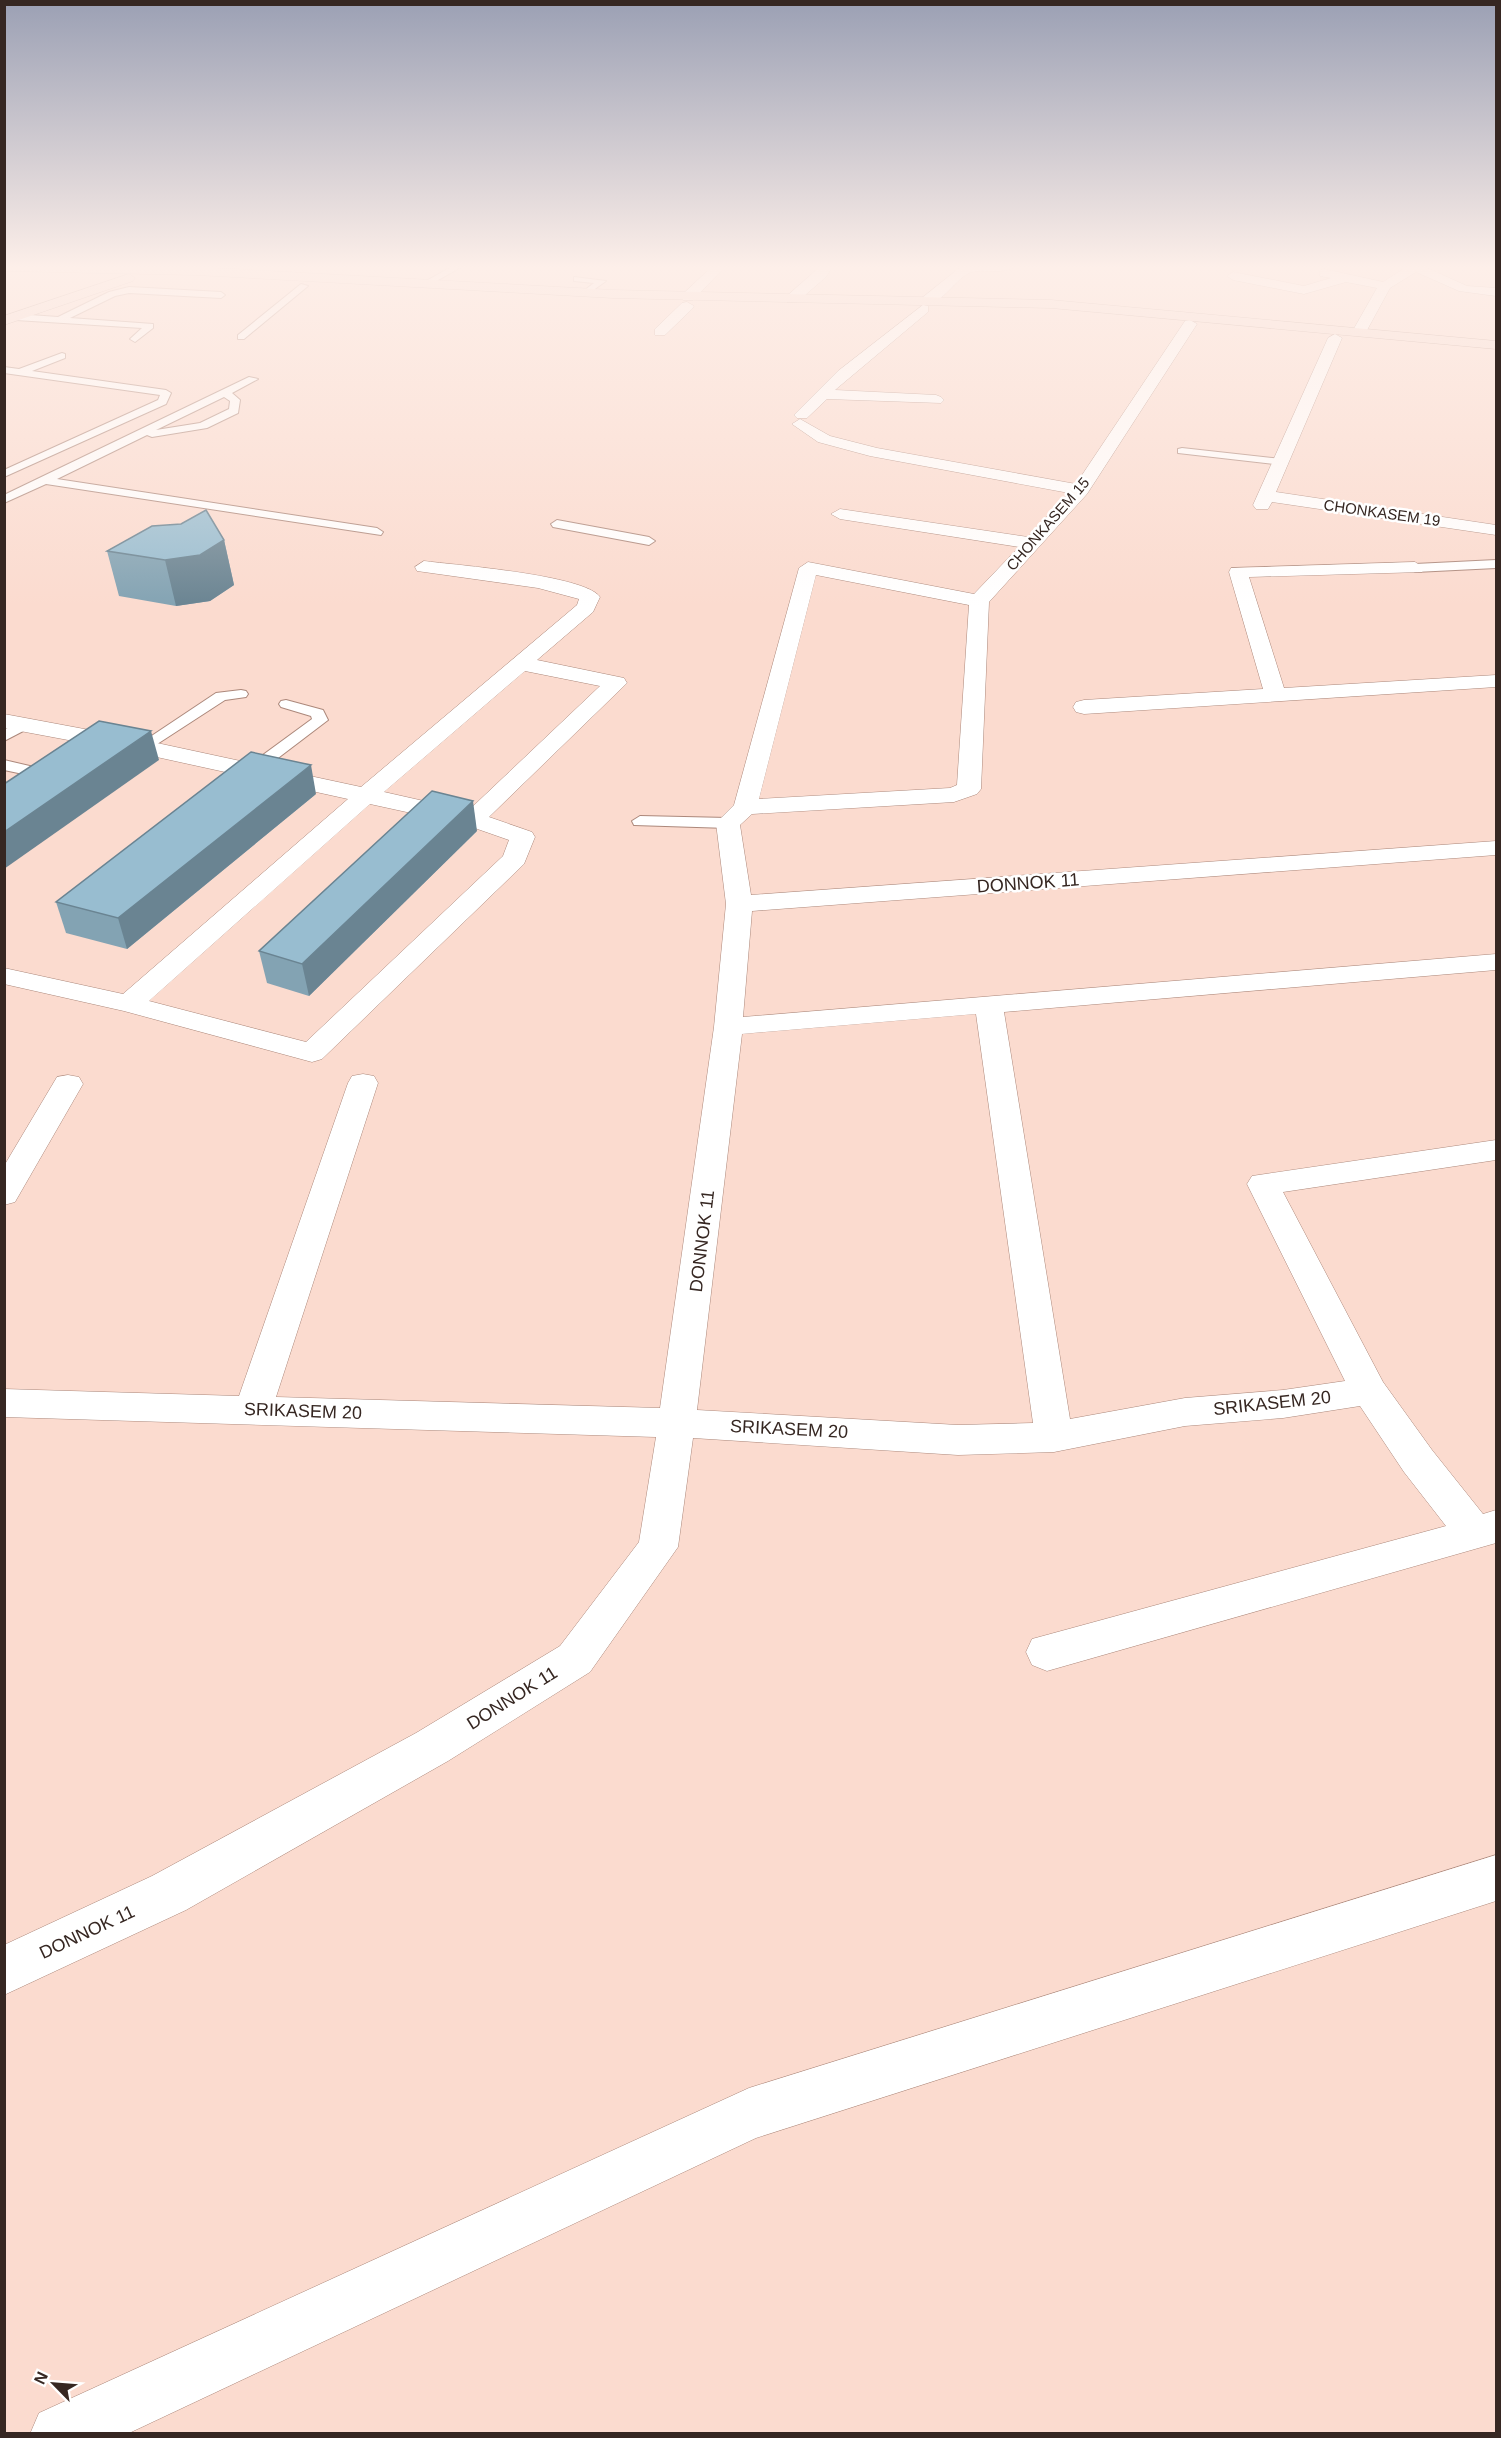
<svg xmlns="http://www.w3.org/2000/svg" width="1501" height="2438" viewBox="0 0 1501 2438" font-family="Helvetica,sans-serif">
  <style>
    .lines { fill: none; stroke-linecap: round; stroke-linejoin: round }
    .service-casing { stroke: #ac887b; stroke-width: 2 }
    .minor-casing { stroke: #ac887b; stroke-width: 1 }
    .secondary-casing { stroke: #ac887b; stroke-width: 1 }
    .service { fill: #fff; fill-rule: evenodd }
    .minor { fill: #fff; fill-rule: evenodd }
    .secondary { fill: #f7dbd1; fill-rule: evenodd }
    .wall { fill: #83a3b3 }
    .shaded-wall { fill: #6a8492 }
    .building { fill: #98bdd0; stroke: #6a8492; stroke-width: 1.5 }
    .labels { text-anchor: middle; stroke-width: 5; stroke-linejoin: round; paint-order: stroke }
    .far-street-label { font-size: 15px; fill: #362722; stroke: #fff }
    .street-label { font-size: 18px; fill: #362722; stroke: #fff }
  </style>
  <rect width="100%" height="100%" fill="#fbdbcf"/>
  <g class="lines">
    <g class="service-casing">
      <g id="service">
        <path d="M453,266H463L426,287L419,285Z"/>
        <path d="M574,277L606,281L585,296L581,293L594,283L574,281Z"/>
        <path d="M301,284L308,286L244,339H238V335Z"/>
        <path d="M129,287L221,292L225,295L221,298L129,293L115,296L70,318L153,324V328L135,342L130,339L142,328L16,320L11,317L16,314L58,317L109,292Z"/>
        <path d="M62,353L65,354V358L32,371L166,390L171,393L166,404L4,477V470L158,400L160,395L4,373V367L19,369Z"/>
        <path d="M249,377L258,379L232,393L240,400L238,413L207,428L152,437L147,435L57,479L377,528L383,532L381,535L46,484L4,503V495ZM224,397L230,401L229,409L200,423L156,430Z"/>
        <path d="M1182,448L1282,459L1288,462L1282,465L1178,453V449Z"/>
        <path d="M557,520L649,537L655,541L649,545L553,527L551,524Z"/>
        <path d="M1496,560V568L1415,572L1409,568L1415,564Z"/>
        <path d="M241,690L246,691L248,694L246,697L225,700L148,750L143,752L135,747L216,693Z"/>
        <path d="M286,700L323,710L328,720L257,774H245L243,771L245,768L312,719L311,716L281,707L279,704L281,701Z"/>
        <path d="M24,720L32,725L29,728L4,741V730Z"/>
        <path d="M4,760L34,767L36,770L28,775L4,770Z"/>
        <path d="M640,816L728,818L736,823L728,828L634,825L632,821Z"/>
      </g>
    </g>
    <g class="minor-casing">
      <g id="minor">
        <path d="M713,266H726L693,300H683V294Z"/>
        <path d="M821,266H833L826,277L797,302H787V296Z"/>
        <path d="M962,266H1015C1004,276 982,267 969,273C954,280 940,308 922,304V298Z"/>
        <path d="M1408,266H1423L1467,286L1496,288V296L1459,291L1416,272L1390,288L1366,332L1359,336L1352,332L1377,288L1346,282L1304,294L1233,280L1227,276L1233,272L1304,286L1331,278L1320,276V270L1324,269L1383,282Z"/>
        <path d="M687,302L694,306L692,309L665,335H655V329L682,303Z"/>
        <path d="M923,305L928,306V312L835,390L936,395L941,397L944,400L941,403L827,399L807,418H797L794,415L838,371Z"/>
        <path d="M1190,320L1197,324L1087,494L989,602L981,789L977,794L954,802L752,814L740,825L751,895L1496,841V855L752,911L743,1017L1496,954V970L1004,1012L1070,1419L1185,1398L1283,1390L1345,1381L1247,1184L1252,1176L1496,1140V1160L1283,1192L1383,1382L1432,1450L1483,1514L1496,1510V1543L1047,1671L1032,1665L1026,1652L1032,1639L1446,1526L1404,1472L1360,1406L1283,1418L1185,1426L1054,1452L958,1455L693,1438L678,1547L590,1672L448,1761L186,1910L4,1995V1945L152,1876L416,1733L560,1646L639,1542L656,1437L4,1417V1389L239,1396L348,1083L352,1076L363,1074L374,1076L378,1083L276,1397L660,1408L714,1027L726,904L716,823L734,805L799,568L808,562L974,594L1019,547L840,519L831,514L840,509L1028,537L1069,493L870,456L818,442L792,424L800,419L830,436L877,448L1076,484L1185,321ZM816,575L969,605L957,785L950,788L759,799ZM976,1014L1033,1423L958,1425L697,1410L742,1034Z"/>
        <path d="M1335,334L1342,338L1276,492L1496,525V535L1272,502L1268,509H1256L1253,505L1328,338Z"/>
        <path d="M424,561C455,565 585,575 600,597L593,612L537,660L624,678L627,683L489,817L532,832L535,837L524,864L322,1059L312,1062L124,1011L4,984V968L123,994L348,799L143,754L4,728V714L143,740L361,787L577,605L579,599L538,588L417,571L415,567ZM525,671L600,686L468,811L384,792ZM370,804L466,825L509,840L503,856L306,1042L149,1001Z"/>
        <path d="M1415,562L1424,568L1422,572L1249,577L1284,688L1496,675V687L1084,714L1076,712L1073,707L1076,702L1084,700L1263,689L1229,572L1231,568Z"/>
        <path d="M68,1075L79,1077L83,1084L15,1202L4,1205V1166L57,1077Z"/>
        <path d="M1496,1855V1901L756,2138L127,2434H30L39,2413L749,2088Z"/>
      </g>
    </g>
    <g class="secondary-casing">
      <g id="secondary">
        <path d="M4,266L197,267L613,290L1051,300L1496,341V349L1051,308L613,298L197,275L4,271Z"/>
        <path d="M129,274L135,278L133,281L4,325V316Z"/>
      </g>
    </g>
    <use href="#service" class="service"/>
    <use href="#minor" class="minor"/>
    <use href="#secondary" class="secondary"/>
  </g>
  <g class="wall">
    <path d="M224,540L234,585L210,601L176,606L119,596L107,551Z"/>
    <path d="M316,794L127,949L66,933L56,902Z"/>
    <path d="M477,831L309,996L267,983L259,951Z"/>
  </g>
  <g class="shaded-wall">
    <path d="M224,540L234,585L210,601L176,606L165,560Z"/>
    <path d="M151,731L159,760L4,869V832Z"/>
    <path d="M311,765L316,794L127,949L118,918Z"/>
    <path d="M473,801L477,831L309,996L302,964Z"/>
  </g>
  <g class="building">
    <path d="M206,510L224,540L200,555L165,560L107,551L152,526L181,524Z"/>
    <path d="M99,721L151,731L4,832V784Z"/>
    <path d="M251,752L311,765L118,918L56,902Z"/>
    <path d="M432,791L473,801L302,964L259,951Z"/>
  </g>
  <linearGradient id="sky" x2="0" y2="1"><stop stop-color="#9ba0b4"/><stop offset="0.44" stop-color="#fdefe9"/><stop offset="1" stop-color="#fdefe9" stop-opacity="0"/></linearGradient>
  <rect width="1501" height="607" fill="url(#sky)"/>
  <g class="labels">
    <g class="far-street-label">
      <text transform="translate(1382 513) rotate(8)" y="5">CHONKASEM 19</text>
      <text transform="translate(1048 524) rotate(-49)" y="5">CHONKASEM 15</text>
    </g>
    <g class="street-label">
      <text transform="translate(1028 883) rotate(-4)" y="6">DONNOK 11</text>
      <text transform="translate(702 1241) rotate(-83)" y="6">DONNOK 11</text>
      <text transform="translate(1272 1403) rotate(-6)" y="6">SRIKASEM 20</text>
      <text transform="translate(303 1411) rotate(2)" y="6">SRIKASEM 20</text>
      <text transform="translate(789 1429) rotate(3)" y="6">SRIKASEM 20</text>
      <text transform="translate(512 1698) rotate(-32)" y="6">DONNOK 11</text>
      <text transform="translate(87 1932) rotate(-25)" y="6">DONNOK 11</text>
    </g>
  </g>
  <rect width="1501" height="2438" fill="none" stroke="#362722" stroke-width="12"/>
  <g transform="translate(54 2384) rotate(295)" stroke="#ffffff" stroke-width="4.5" paint-order="stroke">
  <path d="M0-4.5L10 22L0 15L-10 22Z" fill="#362722"/>
  <text y="-9" font-size="16" font-weight="bold" text-anchor="middle" fill="#362722">N</text>
  </g>
</svg>
